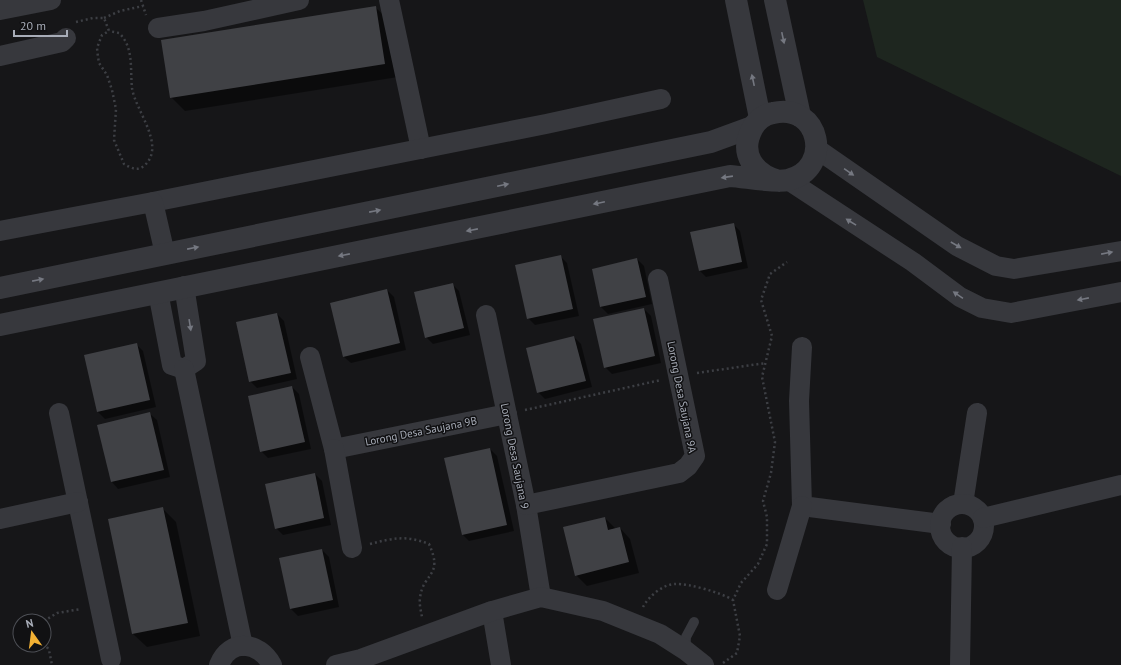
<svg xmlns="http://www.w3.org/2000/svg" width="1121" height="665" viewBox="0 0 1121 665" font-family="'PT Sans',sans-serif">
  <style>
    .green { fill: #1e261f }
    .shadow { fill: #0007 }
    .building { fill: #404145 }
    .lines { fill: none; stroke-linecap: round; stroke-linejoin: round }
    .path { stroke: #3d3f44; stroke-width: 2.5; stroke-dasharray: 2 3; stroke-linecap: butt }
    .service { stroke: #37383d; stroke-width: 10 }
    .minor { stroke: #37383d; stroke-width: 20 }
    .tertiary { stroke: #37383d; stroke-width: 22 }
    .oneway { fill: #757881 }
    .labels { text-anchor: middle; stroke-width: 3; stroke-linejoin: round; paint-order: stroke }
    .street-label { font-size: 11px; fill: #a8adb8; stroke: #111113 }
  </style>
  <rect width="100%" height="100%" fill="#161618"/>
  <path class="green" d="M863,0H1121V176L877,57Z"/>
  <g class="shadow">
    <path d="M375,7L389,20L398,77L185,111L171,97Z"/>
    <path d="M733,224L740,231L748,268L706,277L699,270Z"/>
    <path d="M560,256L567,263L579,316L535,325L528,318Z"/>
    <path d="M637,259L644,266L652,304L608,314L601,307L593,269Z"/>
    <path d="M452,284L459,291L470,335L433,344L426,337Z"/>
    <path d="M387,290L394,297L406,350L351,363L344,357Z"/>
    <path d="M644,309L651,316L661,363L612,374L605,367Z"/>
    <path d="M277,314L284,321L297,379L257,388L250,381Z"/>
    <path d="M574,337L581,344L592,387L545,399L538,392Z"/>
    <path d="M136,344L143,351L156,407L105,419L98,412L85,356Z"/>
    <path d="M292,387L299,394L311,449L268,458L261,451Z"/>
    <path d="M150,414L157,420L170,477L118,489L112,482Z"/>
    <path d="M490,449L497,456L514,531L469,541L462,534Z"/>
    <path d="M315,474L322,481L331,525L283,535L276,528Z"/>
    <path d="M162,508L176,522L200,636L147,647L133,634L109,519Z"/>
    <path d="M605,518L615,528H620L630,539L639,573L587,586L576,575Z"/>
    <path d="M322,550L329,557L339,607L298,616L291,609Z"/>
  </g>
  <g class="building">
    <path d="M376,6L385,64L170,98L161,40Z"/>
    <path d="M734,223L742,262L699,271L690,232Z"/>
    <path d="M561,255L573,309L527,319L515,265Z"/>
    <path d="M637,258L646,297L600,307L592,269Z"/>
    <path d="M453,283L464,328L425,338L414,292Z"/>
    <path d="M387,289L400,343L343,357L330,303Z"/>
    <path d="M644,308L655,356L604,368L593,319Z"/>
    <path d="M277,313L291,373L249,382L236,322Z"/>
    <path d="M574,336L586,381L537,393L526,348Z"/>
    <path d="M137,343L150,400L97,412L84,355Z"/>
    <path d="M292,386L305,442L260,452L248,396Z"/>
    <path d="M150,412L164,470L111,482L97,425Z"/>
    <path d="M490,448L507,525L462,535L444,458Z"/>
    <path d="M315,473L324,518L275,529L265,484Z"/>
    <path d="M163,507L188,623L132,634L108,519Z"/>
    <path d="M605,517L608,530L620,527L629,562L575,576L563,527Z"/>
    <path d="M322,549L333,600L290,609L279,558Z"/>
  </g>
  <g class="lines">
    <g class="path">
      <path d="M141,0L146,15"/>
      <path d="M104,18L120,11L143,6"/>
      <path d="M76,22L93,18H104L109,31L102,35L100,40L97,48L98,57L99,63L107,75L112,90L116,109L114,140L124,164C131,168 138,172 145,165C166,145 135,110 132,88C130,69 134,47 119,33L109,31"/>
      <path d="M697,373L766,363"/>
      <path d="M525,410L661,380"/>
      <path d="M370,544C393,538 406,535 429,544C444,577 423,572 420,598C419,604 421,611 422,617"/>
      <path d="M643,607C648,597 663,584 675,584C688,583 722,593 733,600"/>
      <path d="M44,621L57,613L81,609"/>
      <path d="M44,643L49,650L52,665"/>
      <path d="M723,663L737,653L740,636L733,600L741,583L758,564L767,544V517L763,501L771,473L775,442L762,377L772,336L761,300L770,274L787,262"/>
    </g>
    <path class="service" d="M685,650L686,637L694,622"/>
    <g class="minor">
      <path d="M389,0L421,149"/>
      <path d="M0,10L51,0"/>
      <path d="M158,28L204,21L299,0"/>
      <path d="M0,56L62,42L66,38"/>
      <path d="M817,149L957,246L996,266L1014,269L1121,251"/>
      <path d="M788,180L913,262L960,297L982,308L1011,313L1121,292"/>
      <path d="M153,202L546,124L661,99"/>
      <path d="M0,231L153,202L165,254"/>
      <path d="M184,286L196,361L184,369"/>
      <path d="M158,292L172,365L184,369"/>
      <path d="M486,315L526,505L541,597"/>
      <path d="M802,347L799,401L802,506L941,524"/>
      <path d="M310,357L334,449L507,414"/>
      <path d="M184,369L243,646"/>
      <path d="M59,413L111,659"/>
      <path d="M334,449L352,548"/>
      <path d="M963,504L977,413"/>
      <circle cx="962" cy="526" r="22"/>
      <path d="M526,505L679,473L688,466L695,456L658,279"/>
      <path d="M983,518L1121,485"/>
      <path d="M0,519L78,502"/>
      <path d="M777,590L802,506"/>
      <path d="M492,611L501,665"/>
      <path d="M219,665C230,638 259,641 272,665"/>
      <path d="M336,665L361,659L492,611L541,597L603,611L660,634L685,650L704,665"/>
      <path d="M960,665L962,547"/>
    </g>
    <g class="tertiary">
      <path d="M736,0L760,118"/>
      <path d="M775,0L800,116"/>
      <path d="M0,288L711,142L752,127"/>
      <path d="M0,325L730,176C745,177 775,183 788,180C834,169 820,102 773,113C764,114 756,121 752,129C739,154 754,174 779,181"/>
    </g>
  </g>
  <defs><path id="oneway-solid" d="M-6-.8H1V-3.2L6.5 0L1 3.2V.8H-6Z"/></defs>
  <g class="oneway">
    <use href="#oneway-solid" transform="translate(783 38) rotate(78)"/>
    <use href="#oneway-solid" transform="translate(753 80) rotate(-102)"/>
    <use href="#oneway-solid" transform="translate(849 172) rotate(35)"/>
    <use href="#oneway-solid" transform="translate(727 177) rotate(172)"/>
    <use href="#oneway-solid" transform="translate(503 185) rotate(-12)"/>
    <use href="#oneway-solid" transform="translate(599 203) rotate(168)"/>
    <use href="#oneway-solid" transform="translate(375 211) rotate(-11)"/>
    <use href="#oneway-solid" transform="translate(851 222) rotate(-148)"/>
    <use href="#oneway-solid" transform="translate(472 230) rotate(169)"/>
    <use href="#oneway-solid" transform="translate(956 245) rotate(30)"/>
    <use href="#oneway-solid" transform="translate(193 248) rotate(-11)"/>
    <use href="#oneway-solid" transform="translate(1107 253) rotate(-11)"/>
    <use href="#oneway-solid" transform="translate(344 255) rotate(169)"/>
    <use href="#oneway-solid" transform="translate(38 280) rotate(-11)"/>
    <use href="#oneway-solid" transform="translate(958 295) rotate(-146)"/>
    <use href="#oneway-solid" transform="translate(1083 299) rotate(169)"/>
    <use href="#oneway-solid" transform="translate(190 325) rotate(81)"/>
  </g>
  <g class="labels">
    <g class="street-label">
      <text transform="translate(682 397) rotate(79)" y="4">Lorong Desa Saujana 9A</text>
      <text transform="translate(421 431) rotate(-11)" y="4">Lorong Desa Saujana 9B</text>
      <text transform="translate(515 456) rotate(79)" y="4">Lorong Desa Saujana 9</text>
    </g>
  </g>
  <g transform="translate(32 633) rotate(346)"><circle r="19" fill="#111113" stroke="#4d4f55"/>
  <path d="M0-3L7 15L0 10L-7 15Z" fill="#f2b134"/>
  <text y="-6" font-size="11" font-weight="bold" text-anchor="middle" fill="#a8adb8">N</text>
  </g>
  <path d="M14 30v6h53v-6" fill="none" stroke="#a8adb8" stroke-width="2"/>
  <text x="20" y="30" font-size="12" fill="#a8adb8" stroke="#111113" stroke-width="3" paint-order="stroke">20 m</text>
</svg>
